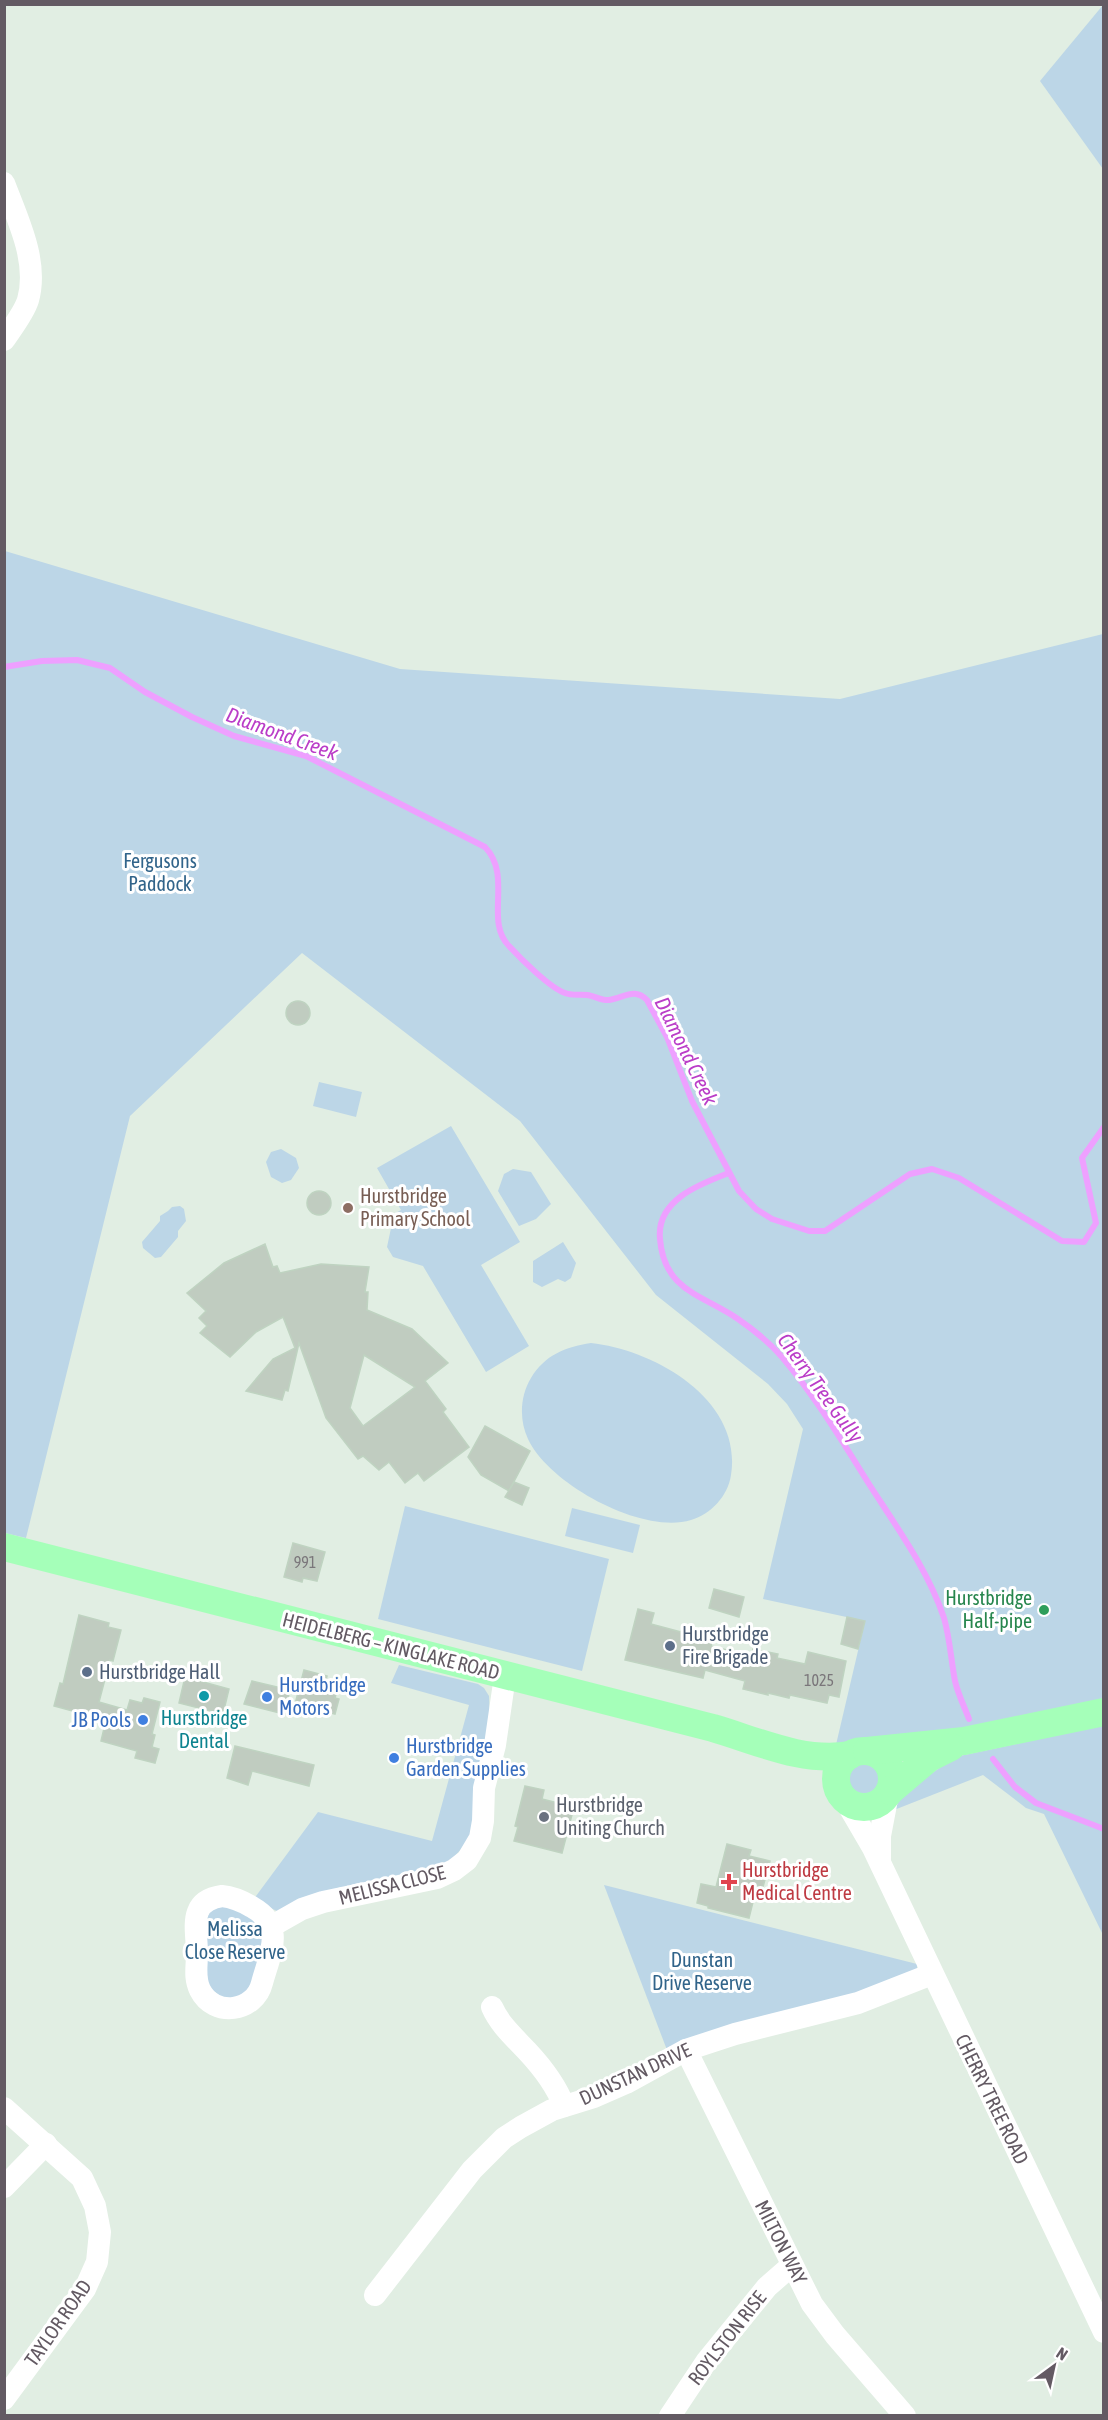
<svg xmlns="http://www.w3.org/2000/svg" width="1108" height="2420" viewBox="0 0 1108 2420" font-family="'Asap Condensed',sans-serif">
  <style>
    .green { fill: #bcd6e7 }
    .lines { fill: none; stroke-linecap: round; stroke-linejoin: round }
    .stream { stroke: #eea0ff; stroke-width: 6 }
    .building { fill: #c0ccc0; stroke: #bfd3c1; stroke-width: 1.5; fill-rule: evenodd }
    .minor { stroke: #fff; stroke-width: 22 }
    .major { stroke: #a5ffb9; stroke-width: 28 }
    .education-dot { fill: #8d6e63; stroke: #fff; stroke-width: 2 }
    .leisure-dot { fill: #2e9e5b; stroke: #fff; stroke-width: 2 }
    .service-dot { fill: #5c6f8a; stroke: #fff; stroke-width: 2 }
    .culture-dot { fill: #0f9aa8; stroke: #fff; stroke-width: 2 }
    .shop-dot { fill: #3f7fe0; stroke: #fff; stroke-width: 2 }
    .worship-dot { fill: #6b7280; stroke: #fff; stroke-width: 2 }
    .health-dot { fill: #e0444e; stroke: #fff; stroke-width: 2 }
    .labels { text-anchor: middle; stroke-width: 6; stroke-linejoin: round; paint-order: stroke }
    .number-label { font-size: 16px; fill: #7a767a }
    .park-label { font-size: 20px; fill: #31648a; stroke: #fff }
    .education-label { font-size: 20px; fill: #785e54; stroke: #fff; text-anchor: start }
    .leisure-label { font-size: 20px; fill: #27864d; stroke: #fff; text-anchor: end }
    .service-label { font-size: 20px; fill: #4e5e75; stroke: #fff; text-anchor: start }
    .street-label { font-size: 20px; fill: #635a63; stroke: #fff }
    .shop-label { font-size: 20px; fill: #366cbe; stroke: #fff; text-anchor: start }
    .culture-label { font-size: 20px; fill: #0d838f; stroke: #fff }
    .worship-label { font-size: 20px; fill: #5b616d; stroke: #fff; text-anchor: start }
    .health-label { font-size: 20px; fill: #be3a42; stroke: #fff; text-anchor: start }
    .water-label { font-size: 21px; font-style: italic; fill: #ba3dc8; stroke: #fff }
  </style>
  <rect width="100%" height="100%" fill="#e1eee3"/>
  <g class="green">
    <path d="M1103,5V169L1040,81Z"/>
    <path d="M5,551L400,669L840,699L1103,634V1699L964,1728L860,1741L835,1749L865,1621L763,1599L803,1429L787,1404L768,1384L656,1295L520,1121L302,953L130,1116L26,1538L5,1533Z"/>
    <path d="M319,1082L362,1092L356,1117L313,1106Z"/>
    <path d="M451,1126L520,1242L481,1265L529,1346L486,1372L423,1266L393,1257L387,1247L394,1214L401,1210L377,1168Z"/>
    <path d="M281,1149L296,1158L299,1168L291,1180L282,1183L271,1177L266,1162L271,1152Z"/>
    <path d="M513,1169L531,1172L551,1204L536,1219L519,1226L498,1191L504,1174Z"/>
    <path d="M180,1206L184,1209L186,1221L178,1231V1237L161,1257L155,1258L143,1248L142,1242L160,1221V1216L168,1211L172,1207Z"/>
    <path d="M563,1242L576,1263L571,1278L565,1282L558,1279L542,1287L533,1282V1261Z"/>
    <path d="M591,1343C655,1350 743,1400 731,1475C728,1496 711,1514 691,1520C642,1535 549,1484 528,1439C519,1420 520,1396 531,1378C545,1355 565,1347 591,1343Z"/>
    <path d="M405,1506L609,1559L582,1671L378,1619Z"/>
    <path d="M572,1508L640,1525L633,1553L565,1536Z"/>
    <path d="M399,1665L478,1684L484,1688L489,1696L490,1725L469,1841L446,1865L277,1911L253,1900L318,1812L432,1841L469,1705L391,1683Z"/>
    <path d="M1103,1725V1935L1044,1814L1026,1808L983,1775L894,1810L904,1793L955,1757Z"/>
    <circle cx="865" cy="1779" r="17"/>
    <path d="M604,1885L917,1964V1969L882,1987L667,2050Z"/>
    <path d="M217,1903L249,1913L265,1934L250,1992L226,2000L208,1987L203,1926L213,1905Z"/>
  </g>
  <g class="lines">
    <g class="stream">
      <path d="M4,667L42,661L77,660L110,668L145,692L192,717L234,736L306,756L485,847C513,876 484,921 509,946C520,958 550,988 565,993C572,996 580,994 587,995C595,996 602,1001 609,1000C624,998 634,987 647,1000L667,1037L692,1101L739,1191L756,1209L772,1219L809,1231H825L910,1174L932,1169L959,1178L1062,1241L1084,1242L1096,1223L1082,1158L1104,1127"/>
      <path d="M729,1173C700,1184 656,1200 660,1239C664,1291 703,1295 738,1319C754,1330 769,1342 782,1357C815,1396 842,1441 869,1484C896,1526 928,1570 944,1618C950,1639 951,1660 955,1681C958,1694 964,1706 969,1719"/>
      <path d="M993,1759L1015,1787L1036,1803L1104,1829"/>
    </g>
  </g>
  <g class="building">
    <circle cx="298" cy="1013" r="12"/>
    <circle cx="319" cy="1203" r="12"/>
    <path d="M265,1244L273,1267L277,1266L280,1273L321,1264L369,1267L365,1292H368L367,1310L412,1329L448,1363L425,1381L446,1409L443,1412L469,1447L424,1481L418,1473L405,1483L389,1462L379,1470L363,1456L358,1459L326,1418L299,1343L288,1391L285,1390L282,1400L246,1391L273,1359L295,1348L283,1317L256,1332L230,1357L200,1333L207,1326L199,1318L206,1311L187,1293L224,1263ZM364,1355L415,1387L363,1426L350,1408Z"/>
    <path d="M485,1426L530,1451L509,1491L481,1475L468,1457Z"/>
    <path d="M514,1482L529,1488L522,1505L505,1497Z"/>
    <path d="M293,1543L325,1552L317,1581L303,1578L302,1582L284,1577Z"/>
    <path d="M714,1589L744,1597L739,1617L709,1608Z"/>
    <path d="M638,1609L654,1613L651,1624L681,1632L683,1625L714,1633L711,1646L751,1656L753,1649L778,1654L777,1658L805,1664L808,1652L846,1661L839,1697L829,1695L827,1703L790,1695L789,1698L768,1693V1695L743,1689L745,1681L705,1670L703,1678L625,1660Z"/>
    <path d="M79,1615L109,1623L108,1627L121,1630L113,1661L110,1660L99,1702L127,1710L130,1700L142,1703L144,1698L160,1702L152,1734L155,1735L152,1747L159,1749L155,1763L135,1758L137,1751L101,1741L106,1720L54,1706L60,1683L63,1684Z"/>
    <path d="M847,1617L865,1621L858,1649L841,1644Z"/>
    <path d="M304,1670L327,1676L323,1691L336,1694L335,1698L339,1699L335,1714L295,1704Z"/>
    <path d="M185,1677L229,1689L223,1714L179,1703Z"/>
    <path d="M252,1681L290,1690L284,1714L244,1704Z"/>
    <path d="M235,1746L314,1765L309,1786L252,1771L248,1785L227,1778Z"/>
    <path d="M525,1786L544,1790L542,1799L574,1807L562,1853L514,1841L518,1827L515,1826Z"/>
    <path d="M727,1844L751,1850L749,1856L770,1861L763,1887L757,1886L749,1918L708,1908V1906L697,1903L701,1884L716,1887Z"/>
  </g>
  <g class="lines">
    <g class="minor">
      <path d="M4,183C17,218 39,261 28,300C24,313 12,328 4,340"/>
      <path d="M845,1800L873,1848L1104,2332"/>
      <path d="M880,1858V1836L888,1794"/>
      <path d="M222,1896C233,1897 242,1901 252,1907C286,1926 270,1953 262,1983C255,2012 214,2018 200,1990C194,1978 197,1966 197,1954C197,1929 187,1901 222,1896Z"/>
      <path d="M272,1926L302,1909L323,1902L437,1878L454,1870L467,1860L480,1838L483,1821L484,1788L495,1745L505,1676"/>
      <path d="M492,2007C500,2025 514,2037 527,2051C542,2067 556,2085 564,2106"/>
      <path d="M686,2050L812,2304L835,2335L905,2416"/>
      <path d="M4,2108L82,2178L95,2206L100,2232L97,2262L85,2289L4,2399"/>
      <path d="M4,2187L46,2144"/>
      <path d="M375,2295L472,2170L504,2138L521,2127L552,2110L594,2097L626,2083L686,2050L735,2034L858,2003L932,1974"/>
      <path d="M670,2416L706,2362L767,2287L791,2266"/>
    </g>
    <g class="major">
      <path d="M4,1547L713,1728C758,1741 802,1763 850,1755"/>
      <circle cx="864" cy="1779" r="28"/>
      <path d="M867,1751L964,1741L1104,1712"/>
      <path d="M890,1791L929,1758L951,1747"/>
    </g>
  </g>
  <circle class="education-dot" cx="348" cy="1208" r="6"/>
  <circle class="leisure-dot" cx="1044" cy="1610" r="6"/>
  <g class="service-dot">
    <circle cx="670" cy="1646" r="6"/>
    <circle cx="87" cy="1672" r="6"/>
  </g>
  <circle class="culture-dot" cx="204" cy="1696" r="6"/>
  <g class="shop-dot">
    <circle cx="267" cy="1697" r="6"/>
    <circle cx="143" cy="1720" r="6"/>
    <circle cx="394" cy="1758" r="6"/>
  </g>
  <circle class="worship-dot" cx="544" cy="1817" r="6"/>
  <path class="health-dot" d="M726 1873h6v6h6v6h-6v6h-6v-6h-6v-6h6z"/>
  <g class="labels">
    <g class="number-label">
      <text x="305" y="1568">991</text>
      <text x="819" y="1686">1025</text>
    </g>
    <g class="park-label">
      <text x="160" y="868">Fergusons<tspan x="160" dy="23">Paddock</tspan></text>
      <text x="235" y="1936">Melissa<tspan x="235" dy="23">Close Reserve</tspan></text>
      <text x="702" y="1967">Dunstan<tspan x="702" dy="23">Drive Reserve</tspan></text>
    </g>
    <g class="education-label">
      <text x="360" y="1203">Hurstbridge<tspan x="360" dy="23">Primary School</tspan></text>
    </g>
    <g class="leisure-label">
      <text x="1032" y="1605">Hurstbridge<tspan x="1032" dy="23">Half-pipe</tspan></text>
    </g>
    <g class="service-label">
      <text x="682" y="1641">Hurstbridge<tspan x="682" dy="23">Fire Brigade</tspan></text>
      <text x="99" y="1679">Hurstbridge Hall</text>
    </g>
    <g class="street-label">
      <text transform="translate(391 1646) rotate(14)" y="7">HEIDELBERG – KINGLAKE ROAD</text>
      <text transform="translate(392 1885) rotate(-14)" y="7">MELISSA CLOSE</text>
      <text transform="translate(635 2074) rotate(-25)" y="7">DUNSTAN DRIVE</text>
      <text transform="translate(992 2099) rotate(64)" y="7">CHERRY TREE ROAD</text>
      <text transform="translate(781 2242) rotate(63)" y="7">MILTON WAY</text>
      <text transform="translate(58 2323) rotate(-55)" y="7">TAYLOR ROAD</text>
      <text transform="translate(727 2338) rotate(-52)" y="7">ROYLSTON RISE</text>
    </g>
    <g class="shop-label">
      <text x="279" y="1692">Hurstbridge<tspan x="279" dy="23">Motors</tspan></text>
      <text x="131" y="1727" text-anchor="end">JB Pools</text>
      <text x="406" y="1753">Hurstbridge<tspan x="406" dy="23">Garden Supplies</tspan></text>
    </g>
    <g class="culture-label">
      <text x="204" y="1725">Hurstbridge<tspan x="204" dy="23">Dental</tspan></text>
    </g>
    <g class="worship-label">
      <text x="556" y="1812">Hurstbridge<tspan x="556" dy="23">Uniting Church</tspan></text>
    </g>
    <g class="health-label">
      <text x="742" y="1877">Hurstbridge<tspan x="742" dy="23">Medical Centre</tspan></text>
    </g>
    <g class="water-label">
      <text transform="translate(282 734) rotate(20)" y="7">Diamond Creek</text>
      <text transform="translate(686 1051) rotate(64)" y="7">Diamond Creek</text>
      <text transform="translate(820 1388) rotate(54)" y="7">Cherry Tree Gully</text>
    </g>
  </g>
  <rect width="1108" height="2420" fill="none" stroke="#635a63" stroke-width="12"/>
  <g transform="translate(1054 2366) rotate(33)" stroke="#ffffff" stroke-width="4.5" paint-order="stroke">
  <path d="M0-4.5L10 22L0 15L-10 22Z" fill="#635a63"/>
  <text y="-9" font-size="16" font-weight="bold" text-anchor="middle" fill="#635a63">N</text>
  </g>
</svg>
